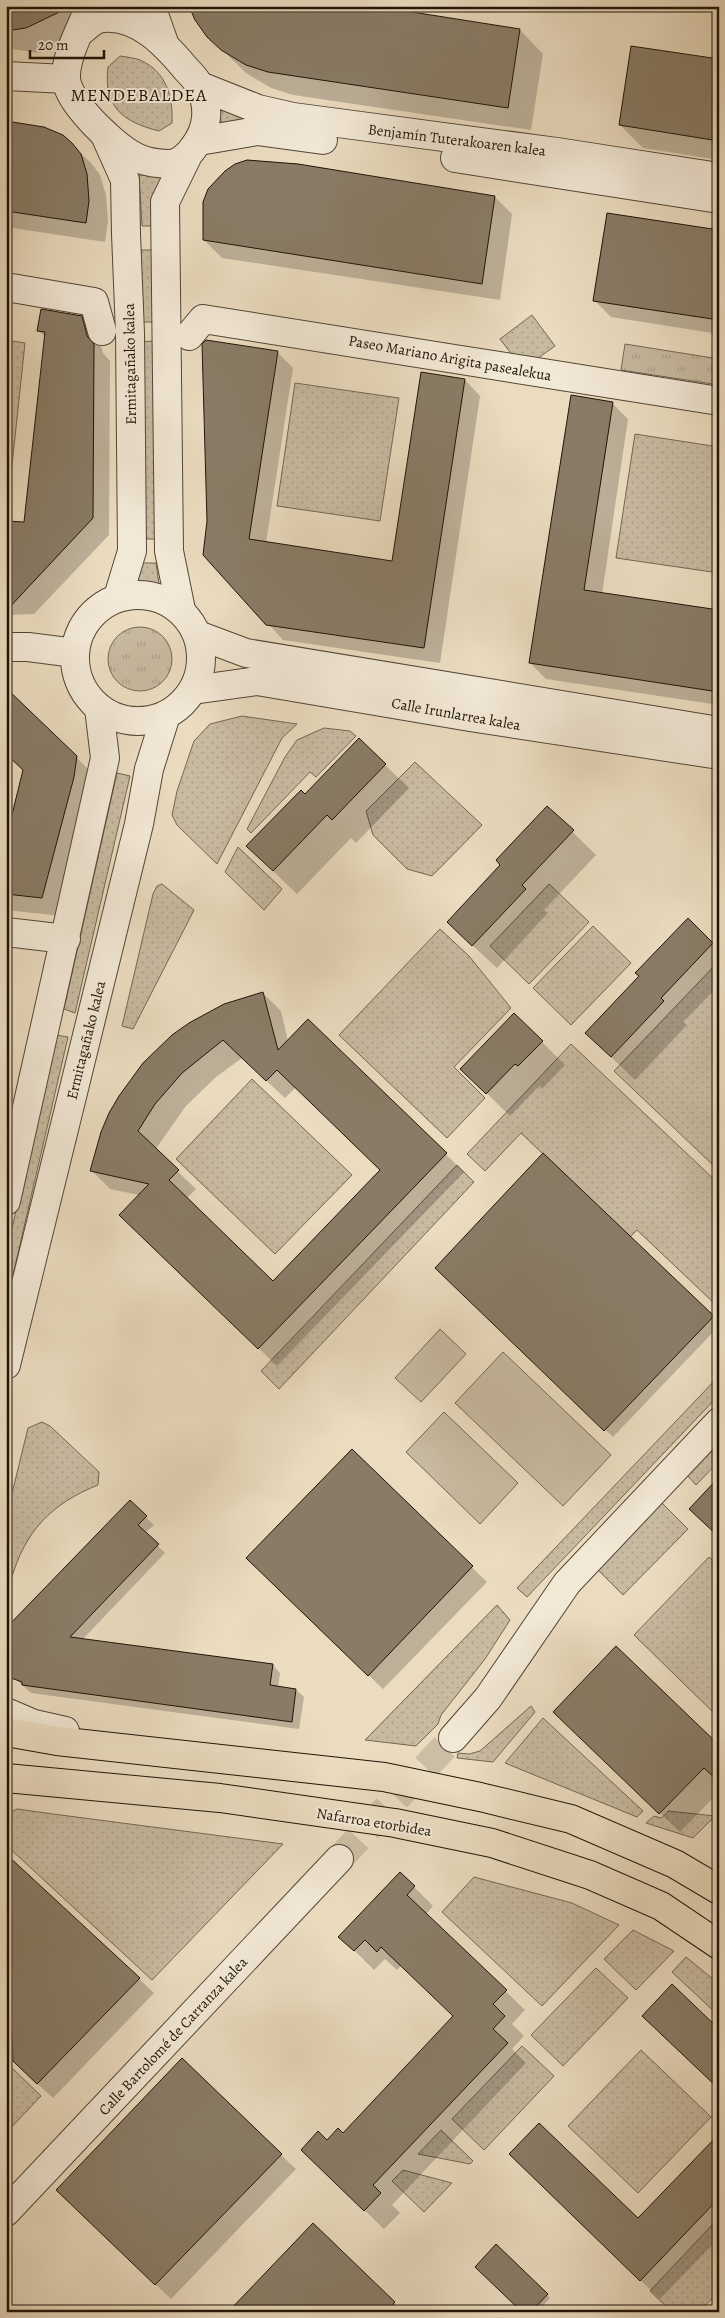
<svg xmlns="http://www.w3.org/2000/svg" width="725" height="2318" viewBox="0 0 725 2318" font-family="Alegreya,serif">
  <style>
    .grass { fill: url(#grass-dots); stroke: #746754 }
    .park { fill: url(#park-tufts); stroke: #746754 }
    .pitch { fill: #c8baa1; stroke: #746754 }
    .shadow { fill: #0003; fill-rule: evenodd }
    .building { fill: #897c67; stroke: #1f1407; fill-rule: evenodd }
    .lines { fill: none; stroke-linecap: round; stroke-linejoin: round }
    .minor-tunnel { stroke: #ccbea4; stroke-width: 28; stroke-dasharray: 28 14; stroke-linecap: butt }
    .minor-casing { stroke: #524635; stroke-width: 30 }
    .major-casing { stroke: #1f1407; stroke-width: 30 }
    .minor { stroke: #f2e8d6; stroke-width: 28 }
    .major { stroke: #ebdcc0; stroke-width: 28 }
    .labels { text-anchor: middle; stroke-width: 4; stroke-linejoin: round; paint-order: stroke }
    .street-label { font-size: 15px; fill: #1f1407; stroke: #f2e8d6 }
    .quarter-label { font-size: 18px; letter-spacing: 1px; fill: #1f1407; stroke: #f2e8d6 }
  </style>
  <defs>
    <pattern id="grass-dots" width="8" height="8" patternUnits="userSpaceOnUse" patternTransform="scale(1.25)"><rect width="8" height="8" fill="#c8baa1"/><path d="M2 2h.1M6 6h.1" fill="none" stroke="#ab9f89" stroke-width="1.8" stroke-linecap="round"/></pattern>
    <pattern id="park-tufts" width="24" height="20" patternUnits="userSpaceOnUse" patternTransform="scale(1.25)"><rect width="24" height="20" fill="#c8baa1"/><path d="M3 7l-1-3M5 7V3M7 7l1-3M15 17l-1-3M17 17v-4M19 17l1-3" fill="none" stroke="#ab9f89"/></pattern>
  </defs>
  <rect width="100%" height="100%" fill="#ebdcc0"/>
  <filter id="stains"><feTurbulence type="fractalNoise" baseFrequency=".004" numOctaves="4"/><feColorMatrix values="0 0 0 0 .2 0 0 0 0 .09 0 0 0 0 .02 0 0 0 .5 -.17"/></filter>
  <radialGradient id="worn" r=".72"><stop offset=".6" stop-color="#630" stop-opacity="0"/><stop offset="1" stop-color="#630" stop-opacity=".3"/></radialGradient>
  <g class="grass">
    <path d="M120,56C126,57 135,58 140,60C167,72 173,97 172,123L159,131C123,122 103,107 108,67Z"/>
    <path d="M223,107L254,120L225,125L221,122L220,114Z"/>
    <path d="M139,175L162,177L153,201L151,226H142Z"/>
    <path d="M140,250H152L153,322H141Z"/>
    <path d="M532,315L555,346L523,369L500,339Z"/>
    <path d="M6,340L25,343L10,484L6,483Z"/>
    <path d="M153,341L156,539H144L140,342Z"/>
    <path d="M295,383L399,398L380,521L277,506Z"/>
    <path d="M635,434L719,447V573L616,558Z"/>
    <path d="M142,563H156L159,584L134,580Z"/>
    <path d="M242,716L297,724L282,738L217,864L177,825L172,815L177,791L194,741L210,724Z"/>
    <path d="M324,728L350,731L356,736L316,777L310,772L251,833L247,829L285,757L297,740Z"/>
    <path d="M415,762L482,825L432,876L407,869L373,835L366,811Z"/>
    <path d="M117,773L130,776L75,1013L64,1009Z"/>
    <path d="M238,847L282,889L264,910L225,872Z"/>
    <path d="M162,884L194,910L133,1029L122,1026L153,894L157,886Z"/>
    <path d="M549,884L589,922L529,984L490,946Z"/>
    <path d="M593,926L631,963L571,1025L533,988Z"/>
    <path d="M440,929L469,956L511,1008L454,1067L485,1098L447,1138L339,1035Z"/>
    <path d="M719,961V1160L714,1166L614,1071Z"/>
    <path d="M56,1035L68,1037L6,1305V1255Z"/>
    <path d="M571,1044L719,1184V1301L716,1305L637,1230L630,1237L521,1133L485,1171L467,1154Z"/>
    <path d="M252,1079L352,1175L275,1254L176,1159Z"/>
    <path d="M457,1165L474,1182L279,1389L261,1371Z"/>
    <path d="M719,1376V1395L527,1597L517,1588Z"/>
    <path d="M42,1422L50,1426L99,1472L98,1485C51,1504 25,1531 11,1580L6,1575V1518L28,1428Z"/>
    <path d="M716,1442L719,1445V1461L696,1485L686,1474Z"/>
    <path d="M661,1502L688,1529L623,1595L596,1568Z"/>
    <path d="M709,1557L719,1566V1718L634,1635Z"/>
    <path d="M497,1605L510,1620L485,1659L441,1715L438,1724L416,1746L365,1740Z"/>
    <path d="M531,1706L535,1712L493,1762L457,1758L458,1753L469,1754L480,1751Z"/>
    <path d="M543,1718L643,1811L637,1817L505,1763Z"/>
    <path d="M17,1809L53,1814L283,1844L152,1980L6,1845V1814Z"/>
    <path d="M668,1812V1811L715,1816L693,1838L646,1823L654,1816L661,1818Z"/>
    <path d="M474,1877L572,1903L619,1925L542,2006L442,1912Z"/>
    <path d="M633,1930L674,1951L636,1990L604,1959Z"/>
    <path d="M686,1957L719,1984V2016L672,1972Z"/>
    <path d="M596,1968L628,1998L563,2066L531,2035Z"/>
    <path d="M522,2046L554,2076L484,2150L452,2119Z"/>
    <path d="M641,2050L711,2117L638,2193L568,2126Z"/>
    <path d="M13,2069L41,2096L6,2133V2076Z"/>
    <path d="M441,2130L473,2161L470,2164L418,2154Z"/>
    <path d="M403,2170L452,2183L424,2212L392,2181Z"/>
    <path d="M712,2225L719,2232V2291L699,2312H672L650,2291Z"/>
  </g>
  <g class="park">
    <path d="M625,344L719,359V385L621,370Z"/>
    <circle cx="140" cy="659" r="32"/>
  </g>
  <g class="pitch">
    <path d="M440,1329L466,1354L421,1402L395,1378Z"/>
    <path d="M503,1352L611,1455L563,1506L455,1403Z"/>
    <path d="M444,1412L518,1483L480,1524L406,1452Z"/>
  </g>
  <g class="shadow">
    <path d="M6,6H87L62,45L50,51L37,53L6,48Z"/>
    <path d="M520,30L543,54L531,130L293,95L271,88L246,73L208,36Z"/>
    <path d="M719,60V160L643,148L620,125Z"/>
    <path d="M6,123L71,144L92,164L100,175L106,195L108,221L105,242L6,227Z"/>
    <path d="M247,161H261L495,197L512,214L500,300L222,258L204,240L209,189L218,178L235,165Z"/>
    <path d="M719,231V334L611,317L594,300Z"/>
    <path d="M81,317L97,333L103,353L110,361L109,535L34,614L6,615V523L25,524L46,338L39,331Z"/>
    <path d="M277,352L293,368L266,543L393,563L465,380L480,396L440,663L283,640L205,554Z"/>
    <path d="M612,403L628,419L602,594L719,612V705L546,679L530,663Z"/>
    <path d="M359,740L409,788L356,843L351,838L297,894L272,870L305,796Z"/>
    <path d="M76,757L95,776L61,916L6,910V845Z"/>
    <path d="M547,807L596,855L544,910L548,913L497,968L472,945L502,865Z"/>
    <path d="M688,920L719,950V985L683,1022L687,1025L635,1080L610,1056L640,977Z"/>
    <path d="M263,993L281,1011L288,1041L308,1020L464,1172L277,1366L139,1233V1195L110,1189L92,1171L173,1036ZM242,1058L285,1098L296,1087L382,1170L273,1283L186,1199L196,1189L155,1150L186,1106L216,1077Z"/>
    <path d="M542,1042L565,1065L542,1089L539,1086L510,1116L462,1069Z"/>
    <path d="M436,1268L713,1317L719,1323V1326L613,1437Z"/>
    <path d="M352,1450L487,1582L383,1689L262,1572Z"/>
    <path d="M130,1502L154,1525L145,1533L165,1553L82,1640L273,1665L280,1673L278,1688L296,1690L304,1697L299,1729L31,1693L6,1670Z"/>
    <path d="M574,1732L719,1747V1792L680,1832Z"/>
    <path d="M6,1855L154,1993L53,2098L29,2076L9,1928H6Z"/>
    <path d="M400,1873L433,1906L426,1914L525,2010L512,2024L524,2036L512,2049L526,2063L392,2205L400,2213L384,2229L322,2169L327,2142L343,2134L455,2016L402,1965L397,1970L385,1959L374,1970L340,1936Z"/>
    <path d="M719,2136V2238L660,2299L530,2174L638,2220Z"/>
    <path d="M281,2155L296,2169L171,2299L72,2204Z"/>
    <path d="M313,2225L403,2312H230Z"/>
    <path d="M496,2246L550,2298L538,2312H524Z"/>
  </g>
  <g class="building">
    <path d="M6,6H72L26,28L6,31Z"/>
    <path d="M189,6H374L520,29L508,108L268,72L246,65L221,50L207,37L195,20Z"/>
    <path d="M631,46L719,59V141L619,125Z"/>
    <path d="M6,121L44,127L63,135L72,143L81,154L87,174L89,201L86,223L6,211Z"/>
    <path d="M247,160L298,164L495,196L482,284L203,240V202L208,189L225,171L235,164Z"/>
    <path d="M607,213L719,230V320L593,301Z"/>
    <path d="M41,309L82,316L87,336L94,344L93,518L6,611V521L24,522L45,332L37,331Z"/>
    <path d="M206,340L278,351L249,539L392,561L421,372L465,379L424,648L266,625L203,555L207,521L202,344Z"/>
    <path d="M571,395L613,402L584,590L719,610V692L529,663Z"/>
    <path d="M6,688L77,756L74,777L42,898L6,894V839L23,770L6,754Z"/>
    <path d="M359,738L386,764L332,820L327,815L273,871L246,846L301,790L305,794Z"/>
    <path d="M547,806L574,830L522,885L526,889L472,946L447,922L500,865L496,860Z"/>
    <path d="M688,918L713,943L661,998L664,1001L611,1057L585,1033L639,976L635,973Z"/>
    <path d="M263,992L278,1050L308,1019L447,1153L258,1349L119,1215L149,1184L90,1171L101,1132L109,1113L119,1096L143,1063L172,1035L189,1023L224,1004ZM223,1040L266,1081L277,1070L380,1170L273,1281L169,1180L179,1170L138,1131L155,1104L182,1073Z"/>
    <path d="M514,1013L543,1041L518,1066L515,1064L486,1094L460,1069Z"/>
    <path d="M543,1153L714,1316L604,1431L435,1268Z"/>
    <path d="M352,1449L473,1566L368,1676L246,1558Z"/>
    <path d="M719,1477V1537L689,1509Z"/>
    <path d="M130,1500L147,1516L138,1525L159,1544L70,1637L273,1664L270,1685L296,1689L292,1722L22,1685V1682L11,1678L6,1672V1628Z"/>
    <path d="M616,1646L719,1745V1782L704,1768L659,1814L553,1712Z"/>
    <path d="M6,1854L140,1978L37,2084L13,2061L6,1920Z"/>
    <path d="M400,1872L415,1886L407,1895L507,1990L493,2004L505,2016L493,2029L508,2043L373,2185L381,2193L364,2211L301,2150L318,2131L327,2140L338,2128L343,2133L453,2016L381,1947L377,1952L365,1940L354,1951L338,1937Z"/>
    <path d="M672,1984L719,2029V2089L642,2016Z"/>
    <path d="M182,2058L282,2154L155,2285L56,2190Z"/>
    <path d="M539,2123L638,2218L719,2134V2198L640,2281L509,2154Z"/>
    <path d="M313,2223L395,2302L386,2312H228Z"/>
    <path d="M496,2244L548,2294L531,2312H522L475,2267Z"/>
  </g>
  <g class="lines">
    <path class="minor-tunnel" d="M339,1859L453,1738"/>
    <g class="minor-casing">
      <g id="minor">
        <path d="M151,6L164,43"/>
        <path d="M80,32C86,27 95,19 102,18C138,14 166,45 186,69C191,74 197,80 200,87C210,107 208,129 194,147C188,156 178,165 167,164C155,163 144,162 134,156C113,145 67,102 66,78C65,57 82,26 90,6"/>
        <path d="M6,76L66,79"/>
        <path d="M200,86L258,109L293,117L557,152L719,177"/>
        <path d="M104,133L125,180L126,234L130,333L132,551L118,597"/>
        <path d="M199,141L257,131L323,140"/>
        <path d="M455,158L719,199"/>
        <path d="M6,287L94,302L102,331"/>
        <path d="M189,336L203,319C375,346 547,374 719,401"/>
        <circle cx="138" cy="658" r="63"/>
        <path d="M181,610L169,551L165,202L187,157"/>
        <path d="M198,635L246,653L719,731"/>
        <path d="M6,647H28L75,653"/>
        <path d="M193,690L257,681L470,717L719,755"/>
        <path d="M6,932L66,939"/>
        <path d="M6,1201L105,758L99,708"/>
        <path d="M6,1365L139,824L149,769L166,715"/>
        <path d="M6,1712L34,1724L65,1731"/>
        <path d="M453,1738L488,1698L567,1583L719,1422"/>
        <path d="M6,2212L339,1859"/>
      </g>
    </g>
    <g class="major-casing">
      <g id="major">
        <path d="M6,1732L57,1741L384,1777L480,1797L571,1819L675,1864L719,1890"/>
        <path d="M6,1778L220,1798L395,1823L492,1843L590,1875L661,1906L719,1945"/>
      </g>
    </g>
    <use href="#minor" class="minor"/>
    <use href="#major" class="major"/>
  </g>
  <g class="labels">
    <g class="street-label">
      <text transform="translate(457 140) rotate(7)" y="5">Benjamín Tuterakoaren kalea</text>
      <text transform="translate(450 358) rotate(10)" y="5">Paseo Mariano Arigita pasealekua</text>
      <text transform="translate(130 364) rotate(-91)" y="5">Ermitagañako kalea</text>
      <text transform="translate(456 714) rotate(10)" y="5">Calle Irunlarrea kalea</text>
      <text transform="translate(86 1040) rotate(-76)" y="5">Ermitagañako kalea</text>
      <text transform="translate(374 1822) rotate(9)" y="5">Nafarroa etorbidea</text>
      <text transform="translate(173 2036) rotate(-47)" y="5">Calle Bartolomé de Carranza kalea</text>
    </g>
    <g class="quarter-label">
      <text x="139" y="101">MENDEBALDEA</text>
    </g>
  </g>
  <rect width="725" height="2318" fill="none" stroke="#ebdcc0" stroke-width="25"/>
  <rect x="8" y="8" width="710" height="2303" fill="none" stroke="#1f1407" stroke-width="2.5"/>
  <rect x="12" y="12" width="700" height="2293" fill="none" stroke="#1f1407"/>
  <path d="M30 50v8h74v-8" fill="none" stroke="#1f1407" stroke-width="2.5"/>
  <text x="38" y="50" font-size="15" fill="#1f1407" stroke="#f2e8d6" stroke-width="4" paint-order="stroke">20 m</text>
  <rect width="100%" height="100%" filter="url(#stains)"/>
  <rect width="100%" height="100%" fill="url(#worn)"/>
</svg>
